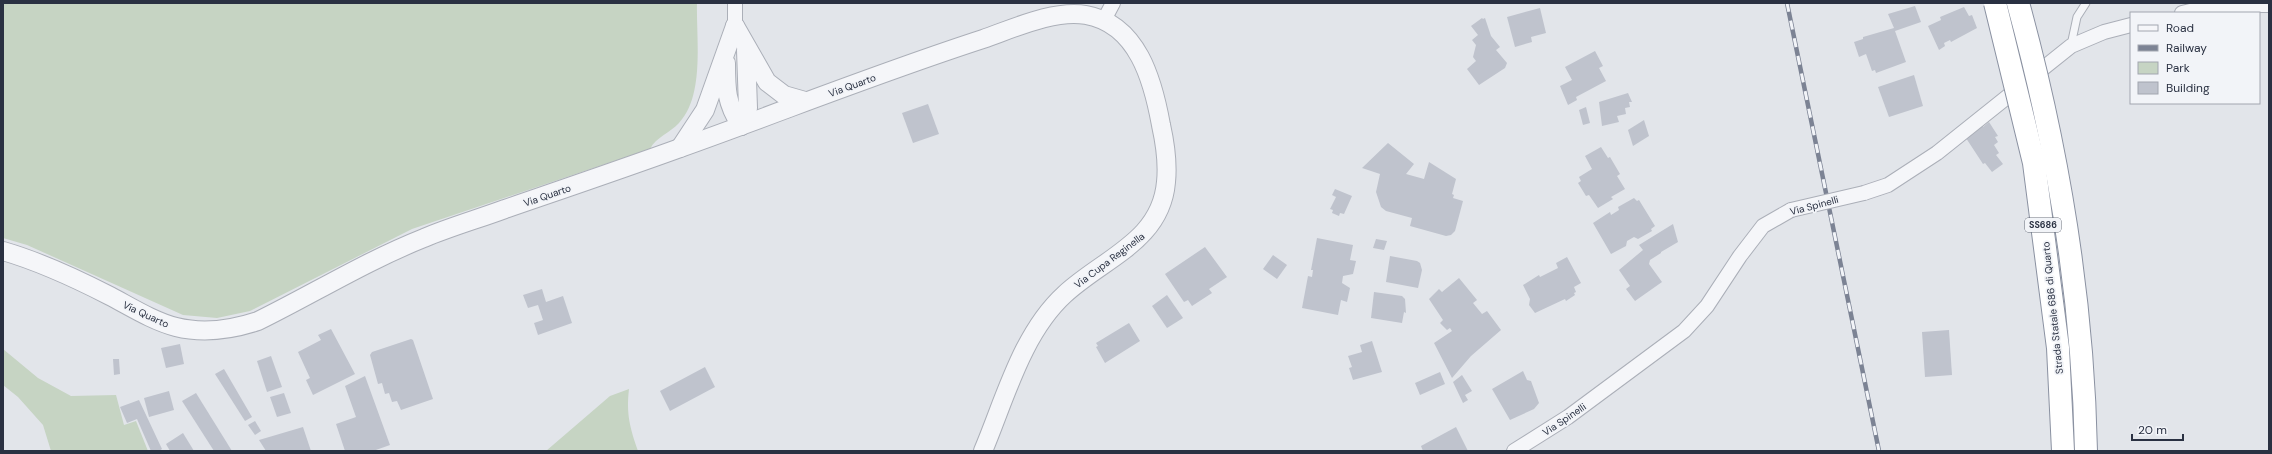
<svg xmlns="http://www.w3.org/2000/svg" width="2272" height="454" viewBox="0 0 2272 454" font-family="'DM Sans',sans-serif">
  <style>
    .green { fill: #c6d4c3 }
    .building { fill: #bfc3cd }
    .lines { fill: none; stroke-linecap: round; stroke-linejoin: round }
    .service-casing { stroke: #abafb8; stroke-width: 9 }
    .minor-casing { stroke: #abafb8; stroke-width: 16 }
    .tertiary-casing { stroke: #abafb8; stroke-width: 20 }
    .service { stroke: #f5f6f9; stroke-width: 7 }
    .minor { stroke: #f5f6f9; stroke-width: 14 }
    .tertiary { stroke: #f5f6f9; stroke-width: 18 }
    .rail-casing { stroke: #7c8394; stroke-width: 4.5 }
    .rail { stroke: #f2f4f8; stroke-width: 3; stroke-dasharray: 9; stroke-linecap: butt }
    .minor-bridge-casing { stroke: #abafb8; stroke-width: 16; stroke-linecap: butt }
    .trunk-bridge-casing { stroke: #8a91a1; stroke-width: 24; stroke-linecap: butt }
    .minor-bridge { stroke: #f5f6f9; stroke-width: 14 }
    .trunk-bridge { stroke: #fff; stroke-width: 22 }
    .labels { text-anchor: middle; stroke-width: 3.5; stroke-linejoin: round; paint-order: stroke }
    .shield { fill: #f2f4f8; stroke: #666c79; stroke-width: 1 }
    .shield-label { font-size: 9px; font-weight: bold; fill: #2a3142 }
    .street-label { font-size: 10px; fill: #2a3142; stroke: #f2f4f8 }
  </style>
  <rect width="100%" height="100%" fill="#e2e5ea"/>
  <g class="green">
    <path d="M3,3H697C696,38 705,95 679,123C670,133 656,137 650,149L412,229L250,311L217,318L183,315L27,245L3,238Z"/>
    <path d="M3,349L38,378L71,396L116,395L124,425L136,421L148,451H51L43,425L18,397L3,385Z"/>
    <path d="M629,389C626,414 630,428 638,451H546L610,396Z"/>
  </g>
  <g class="building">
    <path d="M1915,6L1921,22L1895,31L1906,62L1876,73L1875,70L1872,71L1866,54L1859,57L1854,42L1863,39V37L1894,28L1888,14Z"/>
    <path d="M1964,7L1969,16L1972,15L1977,28L1951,42L1950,40L1944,43L1945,46L1939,50L1928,26L1941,20L1940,17Z"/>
    <path d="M1540,8L1546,33L1531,37L1532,42L1515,47L1507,17Z"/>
    <path d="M1482,18L1483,19L1485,18L1491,36L1500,47L1496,50L1507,63L1505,68L1479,85L1467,69L1476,61L1473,57L1476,45L1472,40L1478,35L1471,26Z"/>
    <path d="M1595,51L1603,66L1599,68L1606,81L1576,97L1577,100L1568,105L1560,86L1572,80L1565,67Z"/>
    <path d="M1914,75L1923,106L1889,117L1878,87Z"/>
    <path d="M1628,93L1632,102H1629L1630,107L1625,108L1626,114L1617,116L1619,122L1602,126L1599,102Z"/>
    <path d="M928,104L939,134L913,143L902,113Z"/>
    <path d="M1586,107L1590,123L1583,125L1579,110Z"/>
    <path d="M1644,120L1649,136L1633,146L1628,130Z"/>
    <path d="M1989,122L1998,136L1995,137L1998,142L1994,145L1999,153L1996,155L2003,164L1992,172L1985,163L1983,164L1964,135L1981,123L1983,127Z"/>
    <path d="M1388,143L1414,164L1406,174L1424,179L1429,162L1456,179L1452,194L1454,195L1453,198L1463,201L1455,231L1451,235L1446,236L1410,226L1412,218L1386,211L1381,207L1376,192L1380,174L1362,168Z"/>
    <path d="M1601,147L1608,158L1610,157L1620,174L1617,176L1625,189L1611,197L1613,199L1598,208L1589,195L1586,196L1578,183L1581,181L1579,177L1592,169L1585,156Z"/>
    <path d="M1335,189L1352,196L1344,214L1340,213L1339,216L1332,213L1333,210L1330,209L1336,197L1332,195Z"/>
    <path d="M1634,198L1637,201L1639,200L1655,226L1651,229L1652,231L1638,239L1634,237L1627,241L1626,246L1611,254L1593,223L1610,212L1611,215L1619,210L1618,207Z"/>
    <path d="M1673,224L1678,242L1661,252V253L1650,260L1649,264L1662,282L1635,301L1626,289L1630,286L1619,270L1643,250L1639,245Z"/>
    <path d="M1317,238L1353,245L1350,260L1356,261L1353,274L1343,276L1342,283L1350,288L1347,302L1341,300L1338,315L1302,308L1308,276L1312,277L1313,270H1311Z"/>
    <path d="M1376,239L1387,241L1384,250L1373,248Z"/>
    <path d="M1205,247L1227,277L1209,289L1212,293L1192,306L1188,300L1184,302L1165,274Z"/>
    <path d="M1273,255L1287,265L1277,279L1263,269Z"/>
    <path d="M1390,256L1417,261L1420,263L1422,270L1418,288L1386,282Z"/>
    <path d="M1567,257L1581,283L1574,287L1576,292L1574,293L1575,295L1566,301L1565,299L1535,313L1529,305L1530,299L1523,285L1539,275L1540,277L1558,268L1556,263Z"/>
    <path d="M1459,278L1477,300L1473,303L1482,314L1487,311L1501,330L1471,356L1452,378L1434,343L1452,331L1450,328L1447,330L1440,323L1443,320L1429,299L1439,289L1442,292Z"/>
    <path d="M542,289L546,302L563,296L572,323L538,335L534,323L543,320L538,305L528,308L523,295Z"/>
    <path d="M1374,292L1402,296L1405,299L1406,313L1404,312L1402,323L1371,318Z"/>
    <path d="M1167,295L1183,318L1167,328L1152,306Z"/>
    <path d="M1129,323L1140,341L1105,363L1096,347L1098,346L1096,343Z"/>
    <path d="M331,329L355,374L313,395L306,380L310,378L298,352L321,340L318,335Z"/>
    <path d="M1949,330L1952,375L1925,377L1922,332Z"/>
    <path d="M411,339L413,340L433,399L401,410L397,401L392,402L389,393L385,394L382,383L378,384L370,355L372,352Z"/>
    <path d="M1372,341L1382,372L1353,380L1349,368L1352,367L1348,356L1362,352L1360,345Z"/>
    <path d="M180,344L184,364L166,368L161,348Z"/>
    <path d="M271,356L282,387L267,392L257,361Z"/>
    <path d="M113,359H119L120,374L114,375Z"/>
    <path d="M705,367L715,387L670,411L660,391Z"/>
    <path d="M224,369L252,417L245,421L215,374Z"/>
    <path d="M1523,371L1527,380L1531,381L1539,403L1534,409L1510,420L1492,389Z"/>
    <path d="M1440,372L1445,384L1420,395L1415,383Z"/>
    <path d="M1462,375L1472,391L1465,395L1468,400L1463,403L1453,382Z"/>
    <path d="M365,376L390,445L373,451H345L336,424L356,417L345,386Z"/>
    <path d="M169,391L174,410L149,417L144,398Z"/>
    <path d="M196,393L232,451H214L182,401Z"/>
    <path d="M284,393L291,413L277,417L270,397Z"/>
    <path d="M139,400L162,449L159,451H151L137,419L127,423L120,407Z"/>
    <path d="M255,421L261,431L255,435L248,425Z"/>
    <path d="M303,427L311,451H266L259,440Z"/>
    <path d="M1456,427L1468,451H1423L1421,446Z"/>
    <path d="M183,433L194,451H170L166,444Z"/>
  </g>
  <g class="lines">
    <g class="service-casing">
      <path id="service" d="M2071,45L2077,17L2086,3"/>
    </g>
    <g class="minor-casing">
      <g id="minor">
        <path d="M2182,13L2215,5H2269"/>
        <path d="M1104,20L1113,3"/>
        <path d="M735,26V3"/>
        <path d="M1864,193L1888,185L1937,153L2071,46L2104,32L2131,25"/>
        <path d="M1514,451L1568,417L1684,331L1707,306L1740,256L1763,226L1791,210"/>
      </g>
    </g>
    <g class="tertiary-casing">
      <g id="tertiary">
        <path d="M735,26L767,82L784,95L805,101"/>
        <path d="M726,63C726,89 726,103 741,126"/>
        <path d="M741,126L748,108L746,50"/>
        <path d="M680,148L705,110L735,26"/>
        <path d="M3,251C41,262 75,278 110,296C131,307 153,321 176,327C204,334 231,330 258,321C313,294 366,261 424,238C450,227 478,219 505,209C563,189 622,169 680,148C781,112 881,72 983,39C1012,29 1055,9 1086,15C1138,24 1153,81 1161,125C1165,143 1168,163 1166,182C1161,241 1104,258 1065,294C1022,333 1005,399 983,451"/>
      </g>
    </g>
    <use href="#service" class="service"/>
    <use href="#minor" class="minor"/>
    <use href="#tertiary" class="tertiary"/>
    <g class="rail-casing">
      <path id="rail" d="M1787,3L1879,451"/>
    </g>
    <use href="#rail" class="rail"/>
    <g class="minor-bridge-casing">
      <path id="minor-bridge" d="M1791,210L1864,193"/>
    </g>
    <g class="trunk-bridge-casing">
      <g id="trunk-bridge">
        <path d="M1995,3L2034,163L2058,348L2063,451"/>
        <path d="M2018,3C2058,149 2083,299 2086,451"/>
      </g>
    </g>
    <use href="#minor-bridge" class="minor-bridge"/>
    <use href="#trunk-bridge" class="trunk-bridge"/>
  </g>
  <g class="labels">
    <rect class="shield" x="2025" y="218" width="36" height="14" rx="3"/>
    <g class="shield-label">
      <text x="2043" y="228">SS686</text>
    </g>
    <g class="street-label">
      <text transform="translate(852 85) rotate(-20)" y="4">Via Quarto</text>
      <text transform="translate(547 195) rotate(-19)" y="4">Via Quarto</text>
      <text transform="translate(1814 205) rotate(-15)" y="4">Via Spinelli</text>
      <text transform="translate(1109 260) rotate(-37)" y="4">Via Cupa Reginella</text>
      <text transform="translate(2052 308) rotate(-96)" y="4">Strada Statale 686 di Quarto</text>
      <text transform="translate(146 314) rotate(25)" y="4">Via Quarto</text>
      <text transform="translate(1564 419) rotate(-34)" y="4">Via Spinelli</text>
    </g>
  </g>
  <rect width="2272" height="454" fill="none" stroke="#2a3142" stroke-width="8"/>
  <rect x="2130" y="12" width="130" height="92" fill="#f2f4f8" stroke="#a2a6af"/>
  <rect x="2138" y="25" width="20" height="6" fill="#f5f6f9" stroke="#a2a6af"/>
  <text x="2166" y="32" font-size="12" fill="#2a3142">Road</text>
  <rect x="2138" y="45" width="20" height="6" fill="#7c8394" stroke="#a2a6af"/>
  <text x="2166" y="52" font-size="12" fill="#2a3142">Railway</text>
  <rect x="2138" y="62" width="20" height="12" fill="#c6d4c3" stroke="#a2a6af"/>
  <text x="2166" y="72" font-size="12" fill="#2a3142">Park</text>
  <rect x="2138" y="82" width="20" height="12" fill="#bfc3cd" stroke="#a2a6af"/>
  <text x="2166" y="92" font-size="12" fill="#2a3142">Building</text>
  <path d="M2132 434v6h51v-6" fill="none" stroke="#2a3142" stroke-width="2"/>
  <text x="2138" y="434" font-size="12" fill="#2a3142" stroke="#f2f4f8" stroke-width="3" paint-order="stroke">20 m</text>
</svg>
